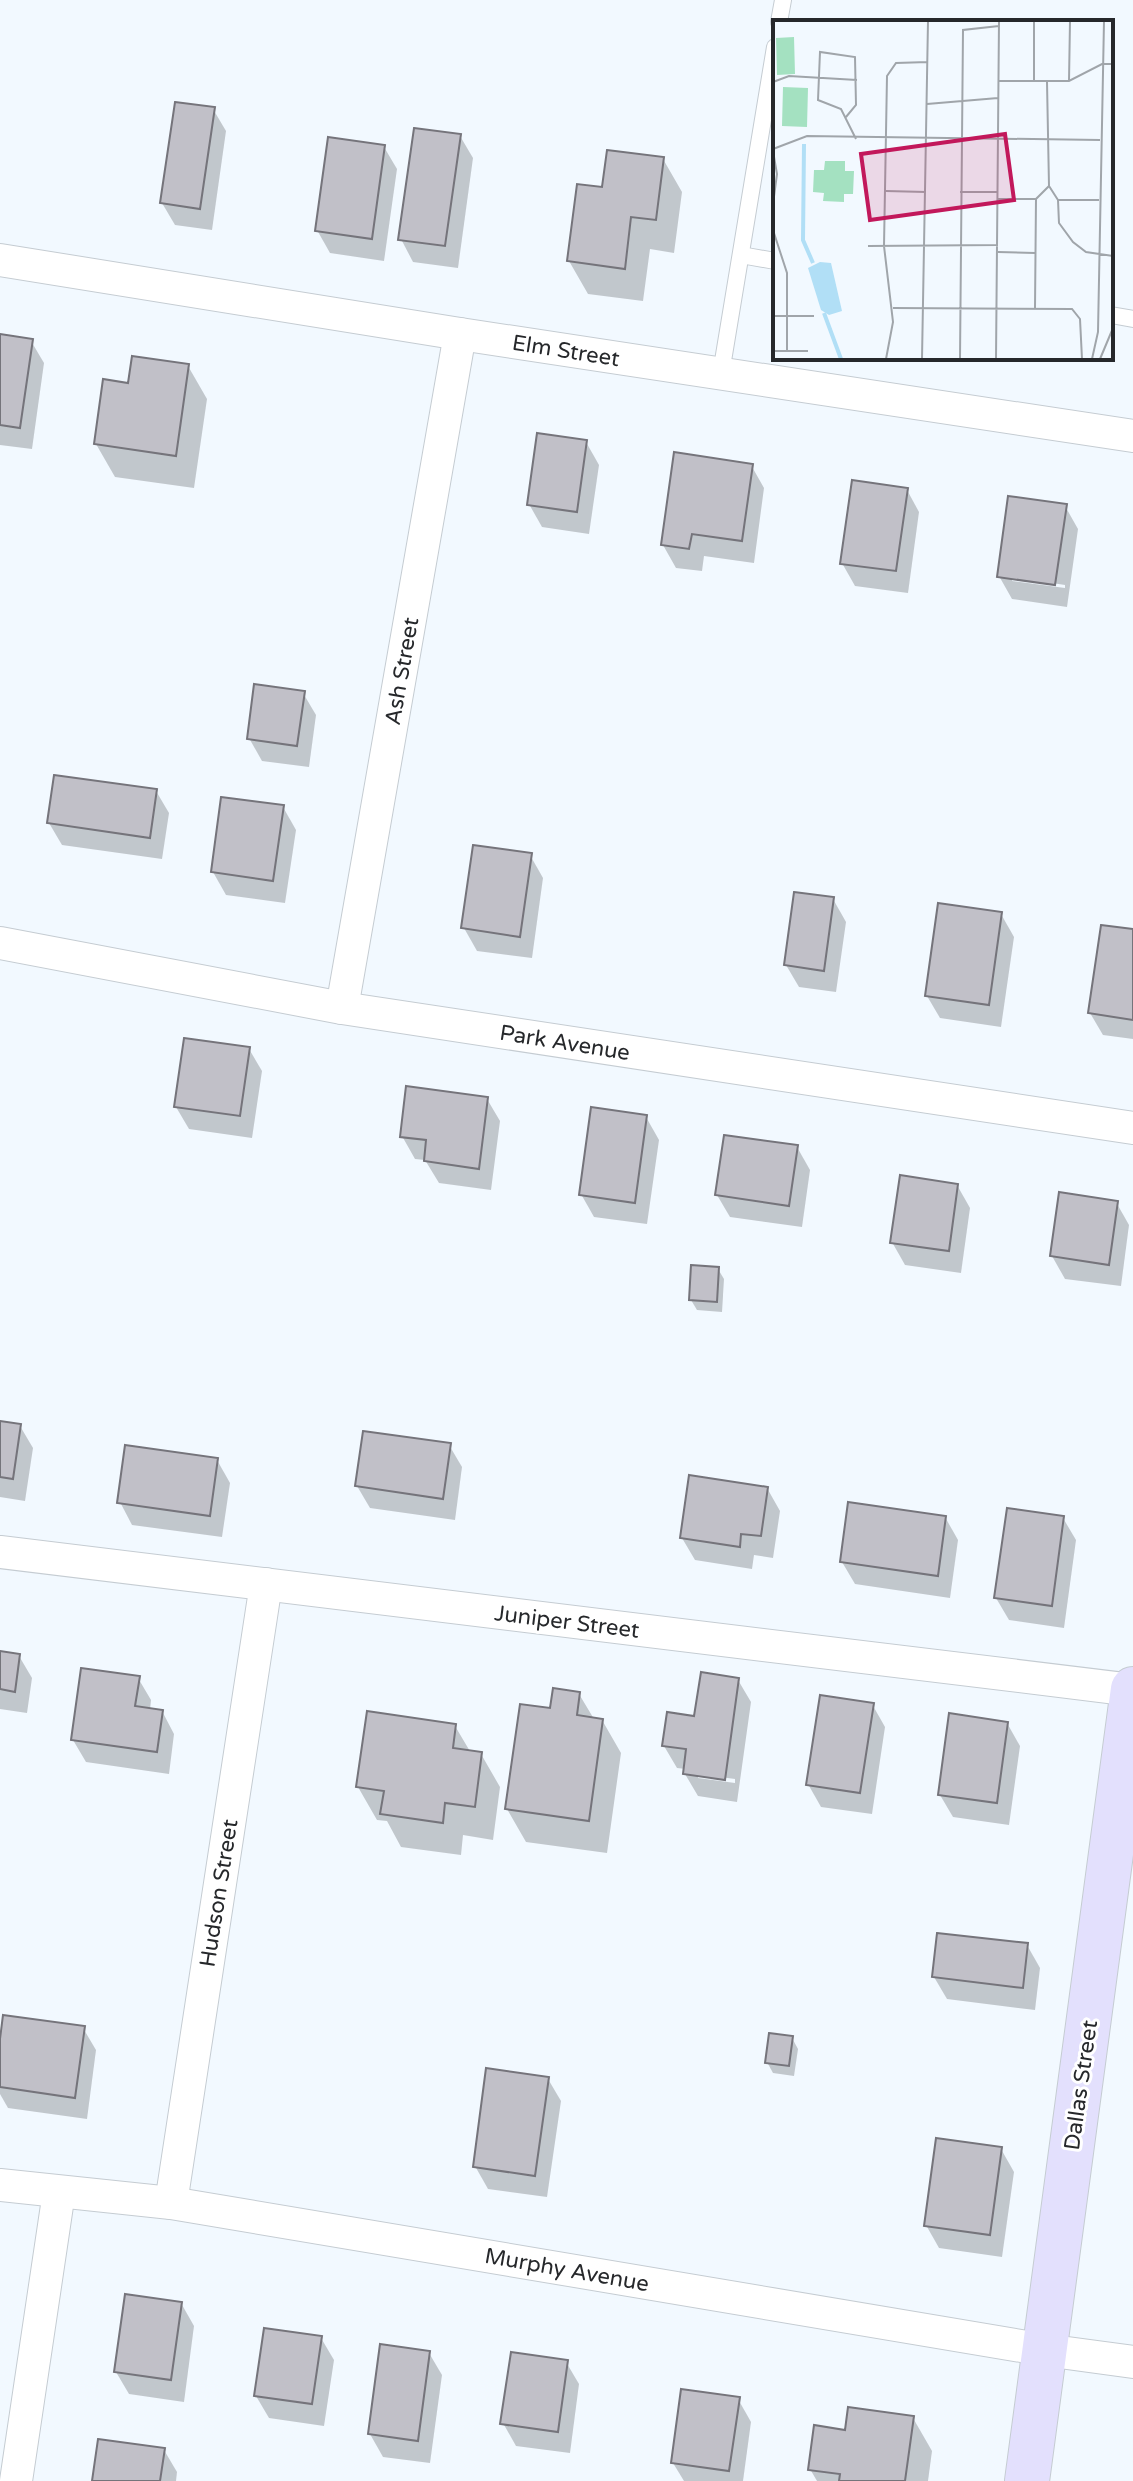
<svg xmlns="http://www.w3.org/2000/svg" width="1133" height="2481" viewBox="0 0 1133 2481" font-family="'Varela Round',sans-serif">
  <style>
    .shadow { fill: #0003; fill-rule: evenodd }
    .building { fill: #c1c0c8; stroke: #75747b; stroke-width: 2 }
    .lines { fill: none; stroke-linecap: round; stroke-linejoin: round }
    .lane-casing { stroke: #c5ccd2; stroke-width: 18 }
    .street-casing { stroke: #c5ccd2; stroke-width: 34 }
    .secondary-casing { stroke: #c5ccd2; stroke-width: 46 }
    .lane { stroke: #fff; stroke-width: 16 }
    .street { stroke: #fff; stroke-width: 32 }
    .secondary { stroke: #e3e0fd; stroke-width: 44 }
    .labels { text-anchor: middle; stroke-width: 6; stroke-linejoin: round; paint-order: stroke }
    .street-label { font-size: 22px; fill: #26282b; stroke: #fff }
    .inset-river { fill: none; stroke: #b1dff6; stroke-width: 4 }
    .inset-road { fill: none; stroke: #a0a5aa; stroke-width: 2 }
    .view { fill: #c2185b; fill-opacity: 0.15; stroke: #c2185b; stroke-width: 4 }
    .inset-edge { fill: none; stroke: #26282b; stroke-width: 4 }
  </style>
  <rect width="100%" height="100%" fill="#f2f9ff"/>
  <g class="shadow">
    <path d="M213,109L226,131L212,230L175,225L162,203Z"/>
    <path d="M460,136L473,158L458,268L413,262L401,239Z"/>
    <path d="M384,147L397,169L384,261L330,253L317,230Z"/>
    <path d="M663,159L682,192L674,253L650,249L643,301L588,294L569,261L604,189Z"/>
    <path d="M0,336L31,341L44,363L32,449L0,445Z"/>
    <path d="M188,366L207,399L194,488L115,477L96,444Z"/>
    <path d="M586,442L599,465L589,534L542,527L529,504Z"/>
    <path d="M751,465L764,488L754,563L704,556L702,571L676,568L663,545Z"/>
    <path d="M907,490L919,512L908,593L855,586L842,563Z"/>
    <path d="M1065,506L1078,529L1067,607L1012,599L999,576ZM1012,577L1065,585V588L1012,581Z"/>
    <path d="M303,693L316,715L309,767L262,761L249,738Z"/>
    <path d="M156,791L169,813L162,859L62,845L49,823Z"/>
    <path d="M283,807L296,830L285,903L226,895L213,872Z"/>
    <path d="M530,855L543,878L532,958L477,951L464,928Z"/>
    <path d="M833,899L846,922L836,992L799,987L786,965Z"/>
    <path d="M1001,914L1014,937L1001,1027L940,1018L927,996Z"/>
    <path d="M1133,931V1039L1103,1035L1090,1013Z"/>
    <path d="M249,1049L262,1071L252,1138L189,1129L176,1107Z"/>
    <path d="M487,1099L500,1121L491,1190L439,1183L425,1160L415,1159L402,1136Z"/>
    <path d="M646,1117L659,1140L647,1224L594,1217L581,1194Z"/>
    <path d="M797,1147L810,1170L802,1227L730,1217L717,1195Z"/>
    <path d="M957,1185L970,1208L961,1273L905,1265L892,1242Z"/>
    <path d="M1116,1202L1129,1225L1121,1286L1065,1279L1052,1256Z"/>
    <path d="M718,1269L724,1279L722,1312L697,1310L691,1300Z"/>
    <path d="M0,1423L20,1426L33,1448L25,1501L0,1497Z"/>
    <path d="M449,1445L462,1467L455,1520L370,1508L357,1486Z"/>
    <path d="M217,1460L230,1483L222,1537L132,1525L120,1502Z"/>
    <path d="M767,1488L780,1511L773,1558L754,1555L752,1569L695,1560L682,1538Z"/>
    <path d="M945,1517L958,1540L950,1598L855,1584L842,1562Z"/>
    <path d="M1063,1518L1076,1540L1064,1628L1009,1620L996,1598Z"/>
    <path d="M0,1653L19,1656L32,1678L27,1713L0,1709Z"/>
    <path d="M138,1678L151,1700L150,1710L162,1711L174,1734L169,1774L86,1762L73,1740Z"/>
    <path d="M738,1680L751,1702L737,1802L698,1796L685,1774L686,1769L677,1768L664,1746ZM698,1774L735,1779V1783L698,1778Z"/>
    <path d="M579,1694L594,1719L602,1720L621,1753L607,1853L526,1842L507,1809L552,1711Z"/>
    <path d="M872,1704L885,1727L872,1814L821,1807L808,1784Z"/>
    <path d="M1007,1723L1020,1746L1009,1825L953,1817L940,1795Z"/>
    <path d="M455,1726L471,1753L481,1754L500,1787L493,1840L463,1835L461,1855L401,1847L387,1821L377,1820L358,1787Z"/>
    <path d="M1027,1945L1040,1968L1035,2010L947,1999L934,1977Z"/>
    <path d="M83,2028L96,2050L87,2119L8,2108L0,2094V2053Z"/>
    <path d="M792,2038L798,2049L794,2076L773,2073L767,2062Z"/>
    <path d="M548,2079L561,2101L547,2197L488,2189L475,2166Z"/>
    <path d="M1001,2149L1014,2172L1002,2257L939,2248L926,2225Z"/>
    <path d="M181,2303L194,2326L184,2402L129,2394L116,2372Z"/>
    <path d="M321,2338L334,2360L324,2426L269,2418L256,2396Z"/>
    <path d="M429,2353L442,2375L430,2463L383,2457L370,2434Z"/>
    <path d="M566,2362L579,2384L570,2453L516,2446L503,2423Z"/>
    <path d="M738,2399L751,2422L743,2481H684L673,2463Z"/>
    <path d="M913,2418L932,2451L928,2481H817L810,2469L846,2432Z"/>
    <path d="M164,2450L177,2472L176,2481H94Z"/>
  </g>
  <g class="building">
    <path d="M175,102L215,107L200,209L160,203Z"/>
    <path d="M414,128L461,134L445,246L398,240Z"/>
    <path d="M328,137L385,145L372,239L315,231Z"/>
    <path d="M607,150L664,157L656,220L631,217L625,269L567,261L577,184L602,187Z"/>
    <path d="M0,334L33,339L20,428L0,425Z"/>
    <path d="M132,356L189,364L176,456L94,444L103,379L128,383Z"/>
    <path d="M537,433L587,440L577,512L527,505Z"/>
    <path d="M674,452L753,464L742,541L692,534L689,549L661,545Z"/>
    <path d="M852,480L908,488L896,571L840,564Z"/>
    <path d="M1008,496L1067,504L1055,585L997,577Z"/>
    <path d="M254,684L305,691L297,746L247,739Z"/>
    <path d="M54,775L157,789L150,838L47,823Z"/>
    <path d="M221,797L284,805L273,881L211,872Z"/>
    <path d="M473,845L532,853L520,937L461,928Z"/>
    <path d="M794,892L834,897L824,971L784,965Z"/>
    <path d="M938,903L1002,912L989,1005L925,996Z"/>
    <path d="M1101,925L1133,929V1020L1088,1013Z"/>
    <path d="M184,1038L250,1047L240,1116L174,1107Z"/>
    <path d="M406,1086L488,1097L479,1169L424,1161L426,1140L400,1137Z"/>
    <path d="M591,1107L647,1115L635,1203L579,1195Z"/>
    <path d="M724,1135L798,1145L789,1206L715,1195Z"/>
    <path d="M900,1175L958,1184L949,1251L890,1243Z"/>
    <path d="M1059,1192L1118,1201L1109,1265L1050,1256Z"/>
    <path d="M691,1265L719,1267L717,1302L689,1300Z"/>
    <path d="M0,1421L21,1424L13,1479L0,1477Z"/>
    <path d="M363,1431L451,1443L443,1499L355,1486Z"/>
    <path d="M125,1445L218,1458L210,1516L117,1503Z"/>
    <path d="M689,1475L768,1487L761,1536L741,1534L740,1547L680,1538Z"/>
    <path d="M848,1502L946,1516L938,1576L840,1562Z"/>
    <path d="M1007,1508L1064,1516L1052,1606L994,1598Z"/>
    <path d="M0,1651L20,1654L15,1692L0,1689Z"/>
    <path d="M81,1668L140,1676L135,1706L163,1710L157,1752L71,1740Z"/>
    <path d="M701,1672L739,1678L725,1780L683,1774L686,1749L662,1746L667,1712L694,1716Z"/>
    <path d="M553,1688L580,1692L577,1715L603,1719L589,1821L505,1809L520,1704L550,1708Z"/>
    <path d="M820,1695L874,1703L860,1793L806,1785Z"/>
    <path d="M367,1711L456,1724L453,1748L482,1752L475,1807L445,1803L443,1823L380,1814L384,1791L356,1787Z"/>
    <path d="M949,1713L1008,1722L997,1803L938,1795Z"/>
    <path d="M937,1933L1028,1943L1023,1988L932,1977Z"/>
    <path d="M3,2015L85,2026L75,2098L0,2087V2039Z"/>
    <path d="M769,2033L793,2036L789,2066L765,2063Z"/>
    <path d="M486,2068L549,2077L535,2176L473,2167Z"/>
    <path d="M936,2138L1002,2147L990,2235L924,2226Z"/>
    <path d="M125,2294L182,2302L171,2380L114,2372Z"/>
    <path d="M264,2328L322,2336L312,2404L254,2396Z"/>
    <path d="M380,2344L430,2351L418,2441L368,2434Z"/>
    <path d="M511,2352L568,2360L558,2432L500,2424Z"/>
    <path d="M681,2389L740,2397L729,2471L671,2463Z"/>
    <path d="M848,2407L914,2416L905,2481H839L840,2474L808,2470L814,2425L845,2430Z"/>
    <path d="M98,2439L165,2448L160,2481H92Z"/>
  </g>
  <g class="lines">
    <g class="lane-casing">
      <g id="lane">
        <path d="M779,22L783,0"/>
        <path d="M741,255L775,261"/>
        <path d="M1111,315L1133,319"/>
        <path d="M721,373L775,47"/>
      </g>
    </g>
    <g class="street-casing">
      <g id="street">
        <path d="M0,260L460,334L1133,436"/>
        <path d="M0,943L342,1008L1133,1128"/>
        <path d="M342,1008L460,334"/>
        <path d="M0,1552L1133,1690"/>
        <path d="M0,2185L171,2203L1045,2350L1133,2362"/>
        <path d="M171,2203L266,1584"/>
        <path d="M16,2481L59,2192"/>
      </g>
    </g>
    <g class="secondary-casing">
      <path id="secondary" d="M1027,2481L1133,1689"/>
    </g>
    <use href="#lane" class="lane"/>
    <use href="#street" class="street"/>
    <use href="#secondary" class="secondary"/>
  </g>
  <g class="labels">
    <g class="street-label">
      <text transform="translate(566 350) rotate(9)" y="8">Elm Street</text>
      <text transform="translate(401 671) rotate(-80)" y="8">Ash Street</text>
      <text transform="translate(565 1042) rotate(9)" y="8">Park Avenue</text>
      <text transform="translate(567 1621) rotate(7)" y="8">Juniper Street</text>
      <text transform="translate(218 1893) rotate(-81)" y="8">Hudson Street</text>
      <text transform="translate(1080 2085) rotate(-82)" y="8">Dallas Street</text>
      <text transform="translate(567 2269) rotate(10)" y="8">Murphy Avenue</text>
    </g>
  </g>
  <g transform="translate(773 20)">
    <rect width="340" height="340" fill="#f2f9ff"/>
    <path d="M21,17L22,54L4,55L3,18ZM10,67L35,68L34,107L9,106ZM52,141H72V151H81L80,174H71V182L50,181L51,173L40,172L41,150H51Z" fill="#a4e1c1"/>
    <path d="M47,242L58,243L69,291L56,295L48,290L35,248Z" fill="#b1dff6"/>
    <path class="inset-river" d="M31,124L30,220L40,243M51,293L68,339"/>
    <path class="inset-road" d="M226,61H296L329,44H340M296,61L297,1M0,62L16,56L84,60M261,62V1M154,84L225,78M73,97L83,85L82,37L47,32L45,80L68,89L83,119M0,129L34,116L327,120M0,131L4,154L0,184M276,166L285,180L286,203L300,222L313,232L340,236M113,171L153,172M187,172H224M224,179H263M285,180H326M0,210L14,253V331M95,226L225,225M225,232L262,233M120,288L299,289L307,299L309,339M262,288L263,179L276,166L274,62M0,296H41M0,331H35M110,339H182M113,339L120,302L111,226L114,56L123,43L155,42M149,339L155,1M187,339L190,10L226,6M223,339L226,1M319,339L325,312L331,1M327,339L340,308"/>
    <path class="view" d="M232,114L241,180L97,200L88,134Z"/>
    <rect width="340" height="340" class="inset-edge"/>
  </g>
</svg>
